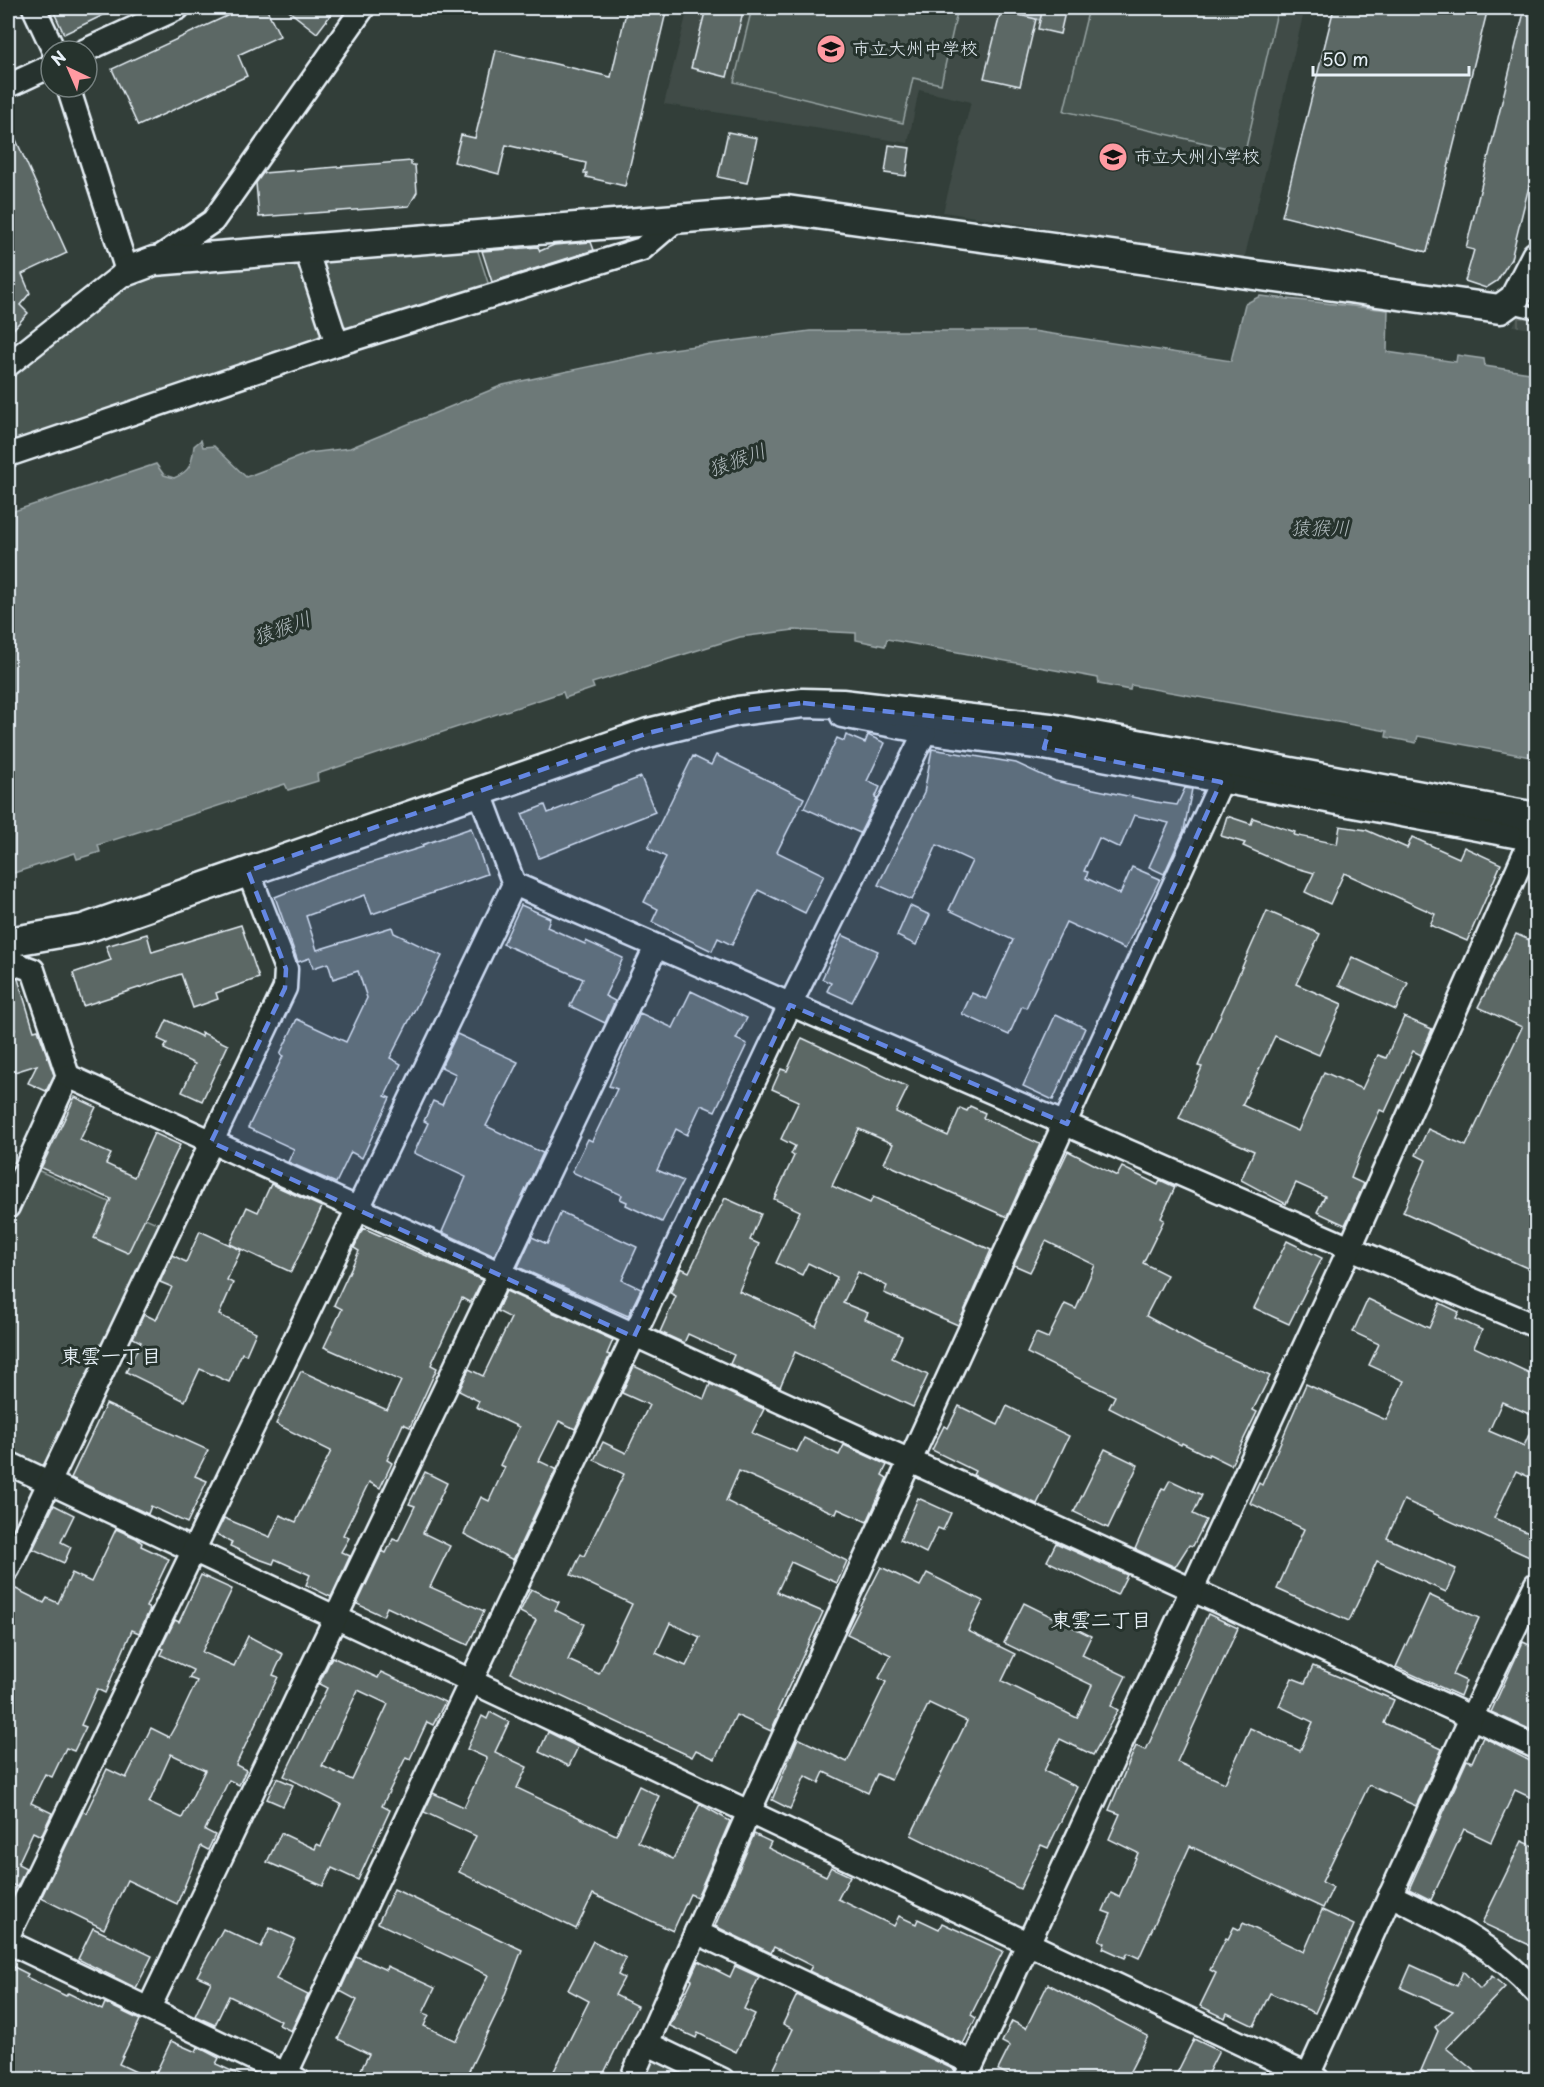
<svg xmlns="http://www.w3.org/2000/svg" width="1544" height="2087" viewBox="0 0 1544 2087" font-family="'Playpen Sans','Klee One',sans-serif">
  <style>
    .built { fill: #3f4b46 }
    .industrial { fill: url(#industrial-grid) }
    .green { fill: #495651; stroke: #98a4a4; stroke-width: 1.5 }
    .water { fill: #6d7978; stroke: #9ea9ab; stroke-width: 1.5 }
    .building { fill: #5c6865; stroke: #e8f1f8; stroke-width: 1.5; fill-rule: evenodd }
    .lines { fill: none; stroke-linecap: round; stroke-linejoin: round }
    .service-casing { stroke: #e8f1f8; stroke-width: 15 }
    .minor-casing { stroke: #e8f1f8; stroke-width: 27 }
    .tertiary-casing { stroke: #e8f1f8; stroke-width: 33 }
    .service { stroke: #26332d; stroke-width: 10 }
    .minor { stroke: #26332d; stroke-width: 22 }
    .tertiary { stroke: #26332d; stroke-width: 28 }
    .marked { fill: #6487e3; fill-opacity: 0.2; stroke: #6487e3; stroke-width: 4.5; stroke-dasharray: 12 8; stroke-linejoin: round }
    .labels { text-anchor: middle; stroke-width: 6; stroke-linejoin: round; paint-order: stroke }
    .poi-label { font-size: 18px; fill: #e8f1f8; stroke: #26332d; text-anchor: start }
    .water-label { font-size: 20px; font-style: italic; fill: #b1bbbe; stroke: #26332d }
    .neighbourhood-label { font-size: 20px; font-weight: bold; fill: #e8f1f8; stroke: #26332d }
  </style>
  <defs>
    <pattern id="industrial-grid" width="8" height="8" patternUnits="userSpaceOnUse" patternTransform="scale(1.5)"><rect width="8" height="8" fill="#3f4b46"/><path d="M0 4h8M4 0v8" fill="none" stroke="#5b6561"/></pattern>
  </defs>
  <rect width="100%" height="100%" fill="#323e39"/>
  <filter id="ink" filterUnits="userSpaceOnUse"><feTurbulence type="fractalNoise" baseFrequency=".0167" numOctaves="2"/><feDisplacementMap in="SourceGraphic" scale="12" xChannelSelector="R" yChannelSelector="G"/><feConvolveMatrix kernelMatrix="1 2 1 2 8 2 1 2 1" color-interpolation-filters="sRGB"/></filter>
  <g filter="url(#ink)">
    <path class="built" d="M688,8H1305L1244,260L943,212L971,102L919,90L908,143L664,104Z"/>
    <path class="industrial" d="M1536,281V330L1513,326L1521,311Z"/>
    <g class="green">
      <path d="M752,8H958L941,84L913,78L903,123L734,82Z"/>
      <path d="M1089,8H1278L1245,152L1064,111Z"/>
      <path d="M475,242L490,289L349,330L341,325L319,261Z"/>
      <path d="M294,258L305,266L323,328L317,340L8,446V376L133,281L157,270Z"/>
      <path d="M35,1169L159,1224L45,1464L36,1467L8,1454V1228Z"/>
      <path d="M657,2058L704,2080H640L648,2062Z"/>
    </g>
    <g class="water">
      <path d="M1008,8H1043L1040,20L1007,12Z"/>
      <path d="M1260,296L1388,310L1387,352L1456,362L1457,355L1484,359L1485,366L1536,374V758L1418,736L1416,743L1386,737L1387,731L1131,685L1130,690L1099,684L1098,678L887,639L885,646L856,640V633L794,630L740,637L592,683L594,688L565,698L563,692L317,774L318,781L288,790L285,784L98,845L100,852L77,859L75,853L8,875V513L156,464L164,475L174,478C191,471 192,463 194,446L201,440L203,447L214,446L246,477L309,453L350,448L503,385L672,349L810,331H1033L1231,361L1245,304Z"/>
    </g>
    <g class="building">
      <path d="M52,8H118L64,34Z"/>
      <path d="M244,8H266L280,36L238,55L247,76L138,126L112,69Z"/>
      <path d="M285,8H336L317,33Z"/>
      <path d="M627,8H667L625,186L586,177L587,173H584L586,163L506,145L499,174L454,162L461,135L475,138L496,50L611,77Z"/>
      <path d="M706,8H744L727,77L691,68Z"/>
      <path d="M1043,8H1066L1060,34L1038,29Z"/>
      <path d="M1334,8H1488L1427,252L1282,216Z"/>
      <path d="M1525,8H1536V158L1511,259L1497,281L1486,288L1465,281L1474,250L1466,248Z"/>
      <path d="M1001,11L1036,19L1020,86L984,78Z"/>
      <path d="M8,122L67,253L22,274L30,293L20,305L28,313L8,335Z"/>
      <path d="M728,132L757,138L747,183L718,177Z"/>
      <path d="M889,145L910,148L906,176L885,173Z"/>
      <path d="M411,161V165H415L417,192L409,206L259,217L256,183L263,173Z"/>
      <path d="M591,242L594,250L492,282L482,251L538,247L540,251L554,245Z"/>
      <path d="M846,735L865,743L868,735L885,743L867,781L880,787L875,798L877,799L860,833L804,808L837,738L844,741Z"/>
      <path d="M932,749L1016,763L1055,781L1156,802L1177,805L1185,788L1192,789L1184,830L1164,874L1149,867L1169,823L1134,815L1120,848L1099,838L1084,871L1088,872L1086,878L1120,894L1132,867L1160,879L1125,949L1066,922L1026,1008L1022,1006L1009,1035L962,1014L972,993L986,999L1013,940L949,910L972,861L937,845L912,900L878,885L924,793Z"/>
      <path d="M716,755L804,798L777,852L824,875L805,913L758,890L732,945L718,938L712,951L652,922L658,909L644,902L666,857L648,848L693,756L711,765Z"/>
      <path d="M641,777L655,812L539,858L522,814L545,805L548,813Z"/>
      <path d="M1227,816L1251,824L1253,818L1295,832L1294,835L1337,844L1340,826L1366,830L1407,848L1412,837L1459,858L1464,847L1501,864L1467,941L1430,925L1435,914L1344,873L1330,904L1305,892L1314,873L1286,865L1243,846L1245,843L1221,836Z"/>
      <path d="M471,828L487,874L372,914L365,895L306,916L317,950L392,927L394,933L442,956L390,1058L401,1064L385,1096L390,1098L362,1158L351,1152L336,1183L288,1162L294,1149L248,1128L283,1056L280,1054L297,1019L346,1042L367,998L358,971L333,979L328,963L313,968L310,958L298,962L275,897L328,876L423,847L422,845Z"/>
      <path d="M521,905L550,918L547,927L585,944L586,941L623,958L605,996L615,1001L605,1023L570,1006L583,979L503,944Z"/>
      <path d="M910,906L930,915L916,945L897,936Z"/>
      <path d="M1267,911L1320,934L1296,984L1342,1004L1319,1055L1275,1036L1242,1105L1298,1131L1324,1072L1362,1089L1378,1055L1386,1058L1404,1017L1432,1029L1421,1055L1413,1051L1385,1112L1380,1110L1364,1144L1351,1178L1364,1184L1345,1225L1317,1212L1325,1196L1296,1183L1286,1204L1241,1180L1254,1151L1179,1118L1202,1067L1198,1066Z"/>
      <path d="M241,925L259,978L216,993L218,999L193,1008L181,974L83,1006L73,973L111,960L106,946L147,934L152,952Z"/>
      <path d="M1516,934L1536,943V1192L1528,1212L1536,1216V1272L1403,1212L1426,1160L1416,1155L1428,1129L1466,1146L1522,1027L1478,1007Z"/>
      <path d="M842,935L878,951L852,1002L827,991L831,983L822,979Z"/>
      <path d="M1352,957L1408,983L1396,1010L1339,985Z"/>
      <path d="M8,975L18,979L34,1031L38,1030L54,1075L46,1091L28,1083L37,1065L8,1074V1032L15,1030L8,1006Z"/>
      <path d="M691,991L747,1018L736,1039L747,1044L715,1111L701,1105L687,1135L676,1129L657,1170L683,1181L662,1222L626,1205L627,1202L620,1199L622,1195L572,1172L588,1139L592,1141L617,1089L609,1086L640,1013L673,1028Z"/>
      <path d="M1056,1014L1085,1028L1053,1100L1023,1086Z"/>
      <path d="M167,1020L202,1037L201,1032L228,1045L202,1101L182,1092L195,1064L164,1049L167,1043L158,1039Z"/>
      <path d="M457,1034L518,1062L486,1126L543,1153L494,1256L442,1232L466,1177L414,1153L428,1123L424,1121L433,1101L442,1105L456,1074L441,1067Z"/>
      <path d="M802,1038L908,1087L896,1112L948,1136L960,1108L967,1111L970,1106L985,1113L983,1118L1040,1144L1007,1217L884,1163L893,1144L859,1129L832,1186L870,1203L873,1197L991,1250L958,1325L884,1293L887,1286L858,1272L843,1303L868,1313L865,1319L902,1336L892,1358L928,1375L913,1407L795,1352L780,1387L730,1364L734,1355L688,1334L684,1343L660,1332L676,1296L670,1293L681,1268L689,1272L725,1198L761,1214L750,1240L759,1244L739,1291L816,1326L837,1277L808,1263L802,1275L776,1263L800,1211L774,1199L794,1156L791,1154L795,1146L781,1139L799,1101L772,1089L781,1069L787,1071Z"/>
      <path d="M75,1097L96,1107L80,1140L111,1154L106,1164L134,1177L154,1133L180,1145L128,1253L94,1238L111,1199L41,1168Z"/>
      <path d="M1068,1151L1117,1176L1122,1167L1158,1185L1160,1180L1175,1187L1161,1218L1164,1220L1143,1263L1167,1275L1146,1316L1198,1344L1270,1376L1253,1410L1257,1412L1231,1465L1209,1454L1208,1456L1182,1443L1181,1445L1109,1408L1115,1396L1027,1353L1036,1333L1048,1338L1065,1304L1076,1309L1095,1265L1046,1241L1030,1272L1014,1265Z"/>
      <path d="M271,1184L322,1207L291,1272L230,1244L247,1207L258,1212Z"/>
      <path d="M561,1212L637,1247L622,1280L641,1289L628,1316L518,1267L532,1237L547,1244Z"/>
      <path d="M363,1228L482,1280L472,1300L469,1302L462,1298L431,1365L437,1368L410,1427L403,1424L387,1460L392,1463L380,1488L369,1482L343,1535L349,1538L341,1552L350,1556L331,1597L306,1585L310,1575L275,1559L273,1564L256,1558L230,1546L232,1542L216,1534L224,1518L270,1537L280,1515L296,1522L331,1451L276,1424L301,1371L387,1410L401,1381L324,1347L342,1309L334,1305L359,1251L354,1248Z"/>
      <path d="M200,1231L241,1250L227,1280L233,1283L219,1315L256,1332L246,1355L242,1353L229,1382L200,1369L185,1401L126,1372L141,1342L133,1338L144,1314L156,1320L172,1287L160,1282L172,1255L186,1262Z"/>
      <path d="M1287,1241L1322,1258L1289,1324L1254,1308Z"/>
      <path d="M506,1291L613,1340L607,1354L610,1355L575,1429L559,1421L539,1461L556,1469L513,1560L464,1534L481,1497L489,1501L505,1467L500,1465L519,1427L476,1407L479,1401L459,1391L469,1369L483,1376L511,1318L497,1311Z"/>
      <path d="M1368,1299L1429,1328L1440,1303L1459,1312L1456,1318L1482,1330L1474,1347L1536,1376V1417L1502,1402L1489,1431L1524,1446L1536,1418V1480L1516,1471L1494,1518L1536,1536V1560L1404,1500L1387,1538L1456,1569L1446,1592L1377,1561L1349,1621L1277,1589L1304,1529L1250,1503L1259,1483L1262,1485L1306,1384L1386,1420L1404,1381L1369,1365L1379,1344L1353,1332Z"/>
      <path d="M634,1366L704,1399L710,1384L764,1409L752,1433L797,1452L804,1438L839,1455L844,1445L887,1465L882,1475L887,1478L867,1522L838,1509L836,1514L739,1471L726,1501L847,1561L837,1583L791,1562L777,1592L823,1612L778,1710L780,1711L771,1731L736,1715L715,1759L696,1750L692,1757L511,1673L536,1620L520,1612L531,1589L559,1602L555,1610L584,1624L568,1660L599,1674L632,1604L571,1575L581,1554L584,1556L624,1474L594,1460L603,1442L626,1453L649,1405L622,1393ZM670,1623L700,1637L686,1666L656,1653Z"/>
      <path d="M106,1404L208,1450L195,1476L207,1481L187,1523L151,1506L148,1514L71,1478Z"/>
      <path d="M959,1406L998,1425L1007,1406L1069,1436L1037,1504L973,1475L975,1471L932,1450L944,1426L948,1428Z"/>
      <path d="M1105,1449L1138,1465L1108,1528L1074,1512Z"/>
      <path d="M425,1472L447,1483L423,1533L450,1546L430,1587L484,1611L468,1645L387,1607L383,1616L357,1604L382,1551L386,1553L393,1539L398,1541L415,1506L409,1504Z"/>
      <path d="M1170,1480L1202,1495L1193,1514L1206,1520L1193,1546L1189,1545L1175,1567L1135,1549L1162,1488L1165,1489Z"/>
      <path d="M918,1498L951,1513L943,1530L938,1528L926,1553L900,1540Z"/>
      <path d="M54,1505L74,1515L61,1542L71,1547L64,1563L33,1549Z"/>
      <path d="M116,1529L136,1538L142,1543L141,1546L169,1559L146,1607L150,1609L139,1633L132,1630L105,1693L97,1689L81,1725L86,1727L74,1751L66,1748L52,1777L45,1774L31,1803L52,1813L41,1836L33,1832L18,1864L26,1868L17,1887L9,1883L8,1886V1585L44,1603L47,1598L58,1603L72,1573L91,1582Z"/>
      <path d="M1056,1543L1127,1575L1117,1595L1047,1561Z"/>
      <path d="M881,1567L920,1586L927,1573L983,1601L968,1631L1015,1654L1002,1681L1077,1718L1092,1685L1004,1643L1024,1603L1091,1636L1082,1655L1126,1676L1111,1706L1118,1710L1093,1755L1060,1739L1044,1771L1077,1787L1048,1848L1041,1845L1020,1889L911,1835L967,1721L929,1703L891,1780L877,1774L868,1793L824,1772L819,1783L805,1776L790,1809L772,1800L798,1738L847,1762L886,1682L879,1678L891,1655L847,1634Z"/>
      <path d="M201,1575L232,1589L202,1652L234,1666L248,1636L283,1654L273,1675L278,1677L236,1765L246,1770L239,1785L229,1780L205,1830L215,1835L208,1850L201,1846L177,1904L127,1880L104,1929L41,1898L83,1811L86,1813L107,1769L126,1778L151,1728L169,1737L178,1721L197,1681L189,1678L193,1670L161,1655L164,1649L161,1648L175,1620L179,1622ZM171,1754L205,1770L182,1818L149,1803Z"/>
      <path d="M1429,1595L1479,1618L1453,1675L1466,1681L1460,1696L1396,1667Z"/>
      <path d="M1208,1614L1238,1628L1177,1762L1225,1783L1250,1728L1300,1751L1313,1722L1279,1706L1292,1678L1305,1683L1313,1666L1394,1700L1384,1723L1442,1749L1416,1806L1369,1785L1322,1882L1333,1887L1323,1908L1190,1846L1139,1958L1128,1953L1125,1958L1103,1948L1105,1943L1099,1940L1111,1914L1103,1911L1111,1893L1119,1897L1138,1853L1109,1839L1120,1814L1109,1810L1136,1746L1146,1750Z"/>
      <path d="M1523,1642L1536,1648V1732L1491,1712Z"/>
      <path d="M332,1657L378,1678L381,1672L445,1702L433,1725L427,1722L410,1759L406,1757L382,1806L390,1810L358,1880L332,1868L323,1886L267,1862L281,1833L315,1849L317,1844L321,1846L341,1804L284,1776L327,1688L319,1684ZM358,1690L388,1704L352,1780L322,1766Z"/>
      <path d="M490,1712L509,1722L495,1752L527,1767L517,1788L616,1835L639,1786L659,1796L638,1842L673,1859L700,1804L730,1821L697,1897L690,1894L673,1931L593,1894L576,1929L459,1872L476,1836L424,1812L433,1793L464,1807L487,1758L467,1749L482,1716L487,1719Z"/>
      <path d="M548,1732L578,1747L569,1766L539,1752Z"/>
      <path d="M1483,1737L1536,1764V1800L1515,1790L1491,1842L1464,1829L1431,1900L1409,1889L1467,1760L1472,1762Z"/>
      <path d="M277,1778L293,1785L283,1806L267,1799Z"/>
      <path d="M754,1834L771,1842L768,1848L826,1876L831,1867L850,1876L838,1899L894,1926L899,1916L916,1924L918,1919L939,1929L942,1923L1003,1951L971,2015L976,2018L963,2044L809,1971L812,1966L774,1947L771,1953L715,1926Z"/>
      <path d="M1522,1841L1536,1847V1948L1482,1923Z"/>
      <path d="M394,1889L522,1950L502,2002L465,2079H356L369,2054L338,2039L357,2000L340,1991L356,1956L386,1970L387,1966L435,1988L423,2013L429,2015L424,2026L456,2041L488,1975L378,1923Z"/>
      <path d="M1322,1910L1354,1925L1315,2013L1270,1993L1254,2026L1227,2013L1225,2018L1200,2006L1216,1973L1210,1970L1226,1938L1228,1939L1234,1927L1240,1930L1243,1923L1304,1952Z"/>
      <path d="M93,1928L152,1956L136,1988L78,1959Z"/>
      <path d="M270,1928L295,1939L276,1979L308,1995L291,2031L279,2025L281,2021L229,1996L215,2025L195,2016L211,1982L197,1976L223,1929L261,1947Z"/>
      <path d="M593,1941L626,1958L618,1975L624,1978L615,1995L637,2006L601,2079H566L553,2073L589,2001L568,1990Z"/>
      <path d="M698,1961L730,1977L735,1966L759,1977L744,2009L755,2014L736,2052L698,2033L696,2038L670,2026L692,1980L690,1979Z"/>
      <path d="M8,1964L28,1974L26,1977L66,1996L68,1993L102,2010L105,2003L140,2020L119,2064L151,2079H8Z"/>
      <path d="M1411,1965L1457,1986L1463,1971L1480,1989L1492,1976L1505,1987L1446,2048L1484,2079H1433L1423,2071L1420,2073L1438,2031L1435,2027L1453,2011L1401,1988Z"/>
      <path d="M1048,1984L1148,2036L1126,2079H1017L998,2070L1010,2046L1002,2042L1012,2021L1026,2028Z"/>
      <path d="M797,1995L955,2070L951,2079H780L771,2075L793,2029L783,2024Z"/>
      <path d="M1194,2039L1219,2051L1205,2079H1174Z"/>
      <path d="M171,2041L196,2052L198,2047L219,2058L216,2064L249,2079H153Z"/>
    </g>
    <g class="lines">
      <g class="service-casing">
        <path id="service" d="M1511,307L1536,313"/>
      </g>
      <g class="minor-casing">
        <g id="minor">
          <path d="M34,8L54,51"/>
          <path d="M84,51L178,8"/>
          <path d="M8,86L51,66"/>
          <path d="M306,249L337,344"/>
          <path d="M154,261L213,221L363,8"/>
          <path d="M8,365L127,271L68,87"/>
          <path d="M8,455L337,344L642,249L677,219"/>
          <path d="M842,716L925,732L1044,748L1536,840"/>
          <path d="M514,884L1350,1248L1536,1326"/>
          <path d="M8,961L33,970L68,1076L8,1207"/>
          <path d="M68,1076L1536,1747"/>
          <path d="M8,1463L1318,2080"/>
          <path d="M8,1569L285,988L286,969L248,871"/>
          <path d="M1390,1895C1447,1923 1493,1944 1536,1992"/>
          <path d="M696,1932L972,2063"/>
          <path d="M8,1936L514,884L480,793"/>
          <path d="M8,1942L298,2080"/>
          <path d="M149,2008L656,947"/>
          <path d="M646,2043L723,2080"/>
          <path d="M283,2080L790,1005L925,732"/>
          <path d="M631,2080L749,1812L1221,782"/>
          <path d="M965,2080L1350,1248L1531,839"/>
          <path d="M1306,2080L1471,1718L1536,1584"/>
        </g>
      </g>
      <g class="tertiary-casing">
        <g id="tertiary">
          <path d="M127,271L154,261L787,210L1500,309L1514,299L1536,256"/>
          <path d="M8,942L83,929L648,733L738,711L803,703L842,704L1050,728L1536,817"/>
        </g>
      </g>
      <use href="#service" class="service"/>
      <use href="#minor" class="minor"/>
      <use href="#tertiary" class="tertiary"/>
    </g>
  </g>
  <path class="marked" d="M803,703L1050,728L1044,748L1221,782L1067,1124L790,1005L634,1337L211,1142L285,988L286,969L248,871L648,733L738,711Z"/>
  <defs>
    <g id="school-disc" transform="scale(1.5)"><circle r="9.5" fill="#ff9aa2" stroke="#26332d"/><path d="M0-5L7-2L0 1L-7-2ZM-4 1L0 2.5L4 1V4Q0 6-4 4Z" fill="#111"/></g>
  </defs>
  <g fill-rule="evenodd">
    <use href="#school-disc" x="831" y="49"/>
    <use href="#school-disc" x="1113" y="157"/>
  </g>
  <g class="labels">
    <g class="poi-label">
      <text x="852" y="55">市立大州中学校</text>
      <text x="1134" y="163">市立大州小学校</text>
    </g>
    <g class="water-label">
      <text transform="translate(737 460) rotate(-20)" y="7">猿猴川</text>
      <text x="1320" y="535">猿猴川</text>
      <text transform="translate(282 628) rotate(-20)" y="7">猿猴川</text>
    </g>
    <g class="neighbourhood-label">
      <text x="111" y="1363">東雲一丁目</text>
      <text x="1101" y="1627">東雲二丁目</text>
    </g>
  </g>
  <rect width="1544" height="2087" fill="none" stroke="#26332d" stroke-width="30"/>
  <rect x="15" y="15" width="1514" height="2057" fill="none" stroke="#e8f1f8" stroke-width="2" filter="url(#ink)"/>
  <g transform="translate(69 69) rotate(316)"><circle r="28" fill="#26332d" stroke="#747f7e" stroke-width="1.5"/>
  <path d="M0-4.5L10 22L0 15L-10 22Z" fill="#ff9aa2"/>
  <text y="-9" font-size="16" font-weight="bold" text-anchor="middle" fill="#e8f1f8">N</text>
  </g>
  <path d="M1313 66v9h156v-9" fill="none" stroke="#e8f1f8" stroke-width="3"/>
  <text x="1322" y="66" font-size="18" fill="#e8f1f8" stroke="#26332d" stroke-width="4.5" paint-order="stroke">50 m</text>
</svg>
